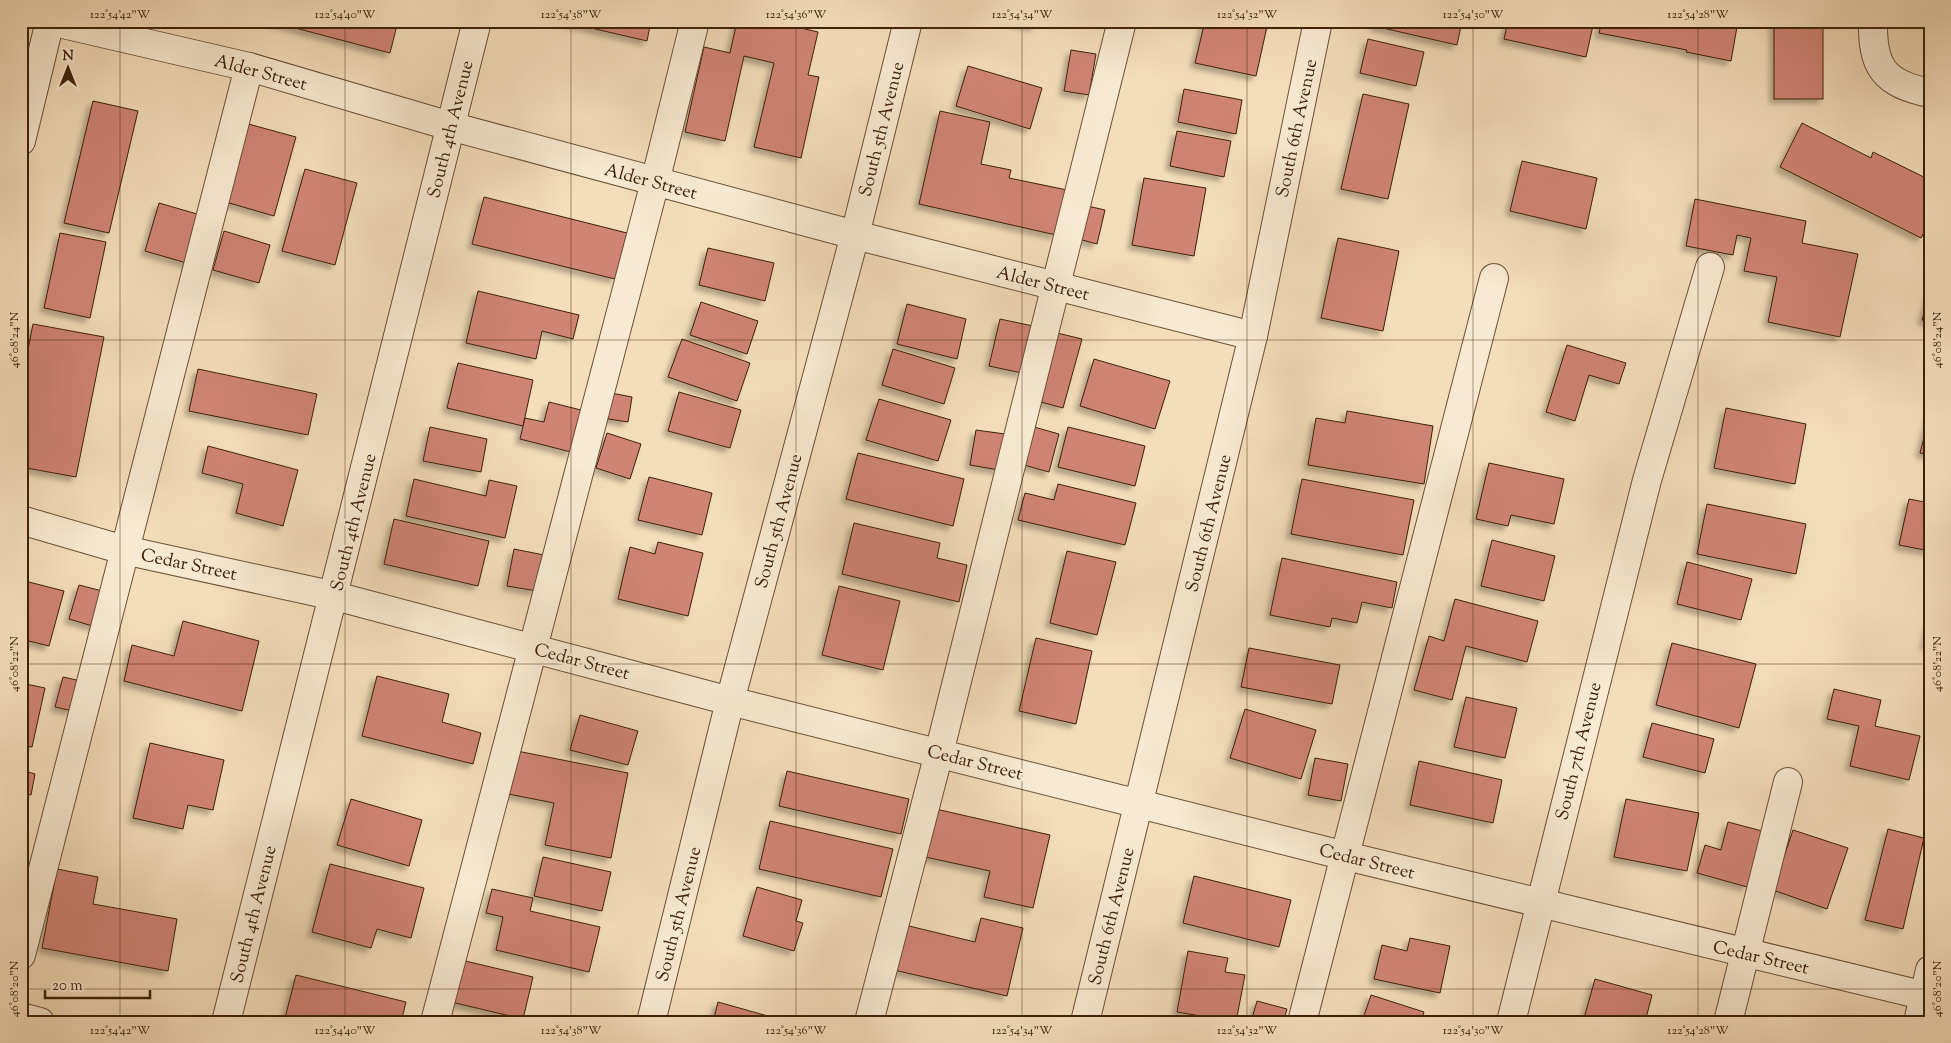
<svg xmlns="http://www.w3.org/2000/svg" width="1951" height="1043" viewBox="0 0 1951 1043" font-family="'Sorts Mill Goudy',serif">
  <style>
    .building { fill: #d08474; stroke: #3e2107; filter: url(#shadow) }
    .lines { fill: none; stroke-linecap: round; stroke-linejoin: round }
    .minor-casing { stroke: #6c5034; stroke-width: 30 }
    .minor { stroke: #f8ead2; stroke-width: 28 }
    .ticks { fill: none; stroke: #3e2107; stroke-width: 1; stroke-opacity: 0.45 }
    .labels { text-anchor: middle; stroke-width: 4.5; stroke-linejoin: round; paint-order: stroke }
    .street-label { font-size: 18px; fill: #3e2107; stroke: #f8ead2 }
    .neatline { fill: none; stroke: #3e2107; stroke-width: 2 }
    .ticks-label { font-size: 12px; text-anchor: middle; fill: #3e2107 }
  </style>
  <defs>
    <filter id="shadow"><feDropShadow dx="-4.5" dy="4.5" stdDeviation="2.5" flood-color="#0004"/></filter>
  </defs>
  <rect width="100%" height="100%" fill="#f4deba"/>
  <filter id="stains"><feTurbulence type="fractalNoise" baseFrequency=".004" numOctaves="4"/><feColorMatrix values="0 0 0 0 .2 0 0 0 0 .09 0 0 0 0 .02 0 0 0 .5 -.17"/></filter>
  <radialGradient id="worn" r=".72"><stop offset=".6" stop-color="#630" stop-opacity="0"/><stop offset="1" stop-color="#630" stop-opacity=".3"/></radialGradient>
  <g class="building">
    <path d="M269,21H398L390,53Z"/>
    <path d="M561,21H651L647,41Z"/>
    <path d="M737,21H772L818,32L808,75L819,77L801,158L754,147L774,63L744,56L725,141L685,132L704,47L730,53Z"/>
    <path d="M1010,21H1036L1035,27Z"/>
    <path d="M1205,21L1268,22L1256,76L1195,63Z"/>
    <path d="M1375,21H1462L1457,45L1374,26Z"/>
    <path d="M1508,21H1594L1586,57L1504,39Z"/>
    <path d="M1602,21H1738L1731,61L1686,52L1687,50L1599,33Z"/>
    <rect x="1774" y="21" width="49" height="78"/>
    <path d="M1368,39L1424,52L1416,86L1360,73Z"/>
    <path d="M1071,50L1096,54L1089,95L1064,91Z"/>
    <path d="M968,66L1042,88L1030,129L956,106Z"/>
    <path d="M1184,89L1242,100L1236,134L1178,122Z"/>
    <path d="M1363,94L1409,104L1388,199L1341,189Z"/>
    <path d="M93,101L138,111L109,233L64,223Z"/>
    <path d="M940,111L990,122L981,164L1011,170L1009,178L1067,190L1056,235L919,204Z"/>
    <path d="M241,122L296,137L274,216L219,200Z"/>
    <path d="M1802,123L1871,158L1873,152L1930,180V221L1921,238L1780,167Z"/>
    <path d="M1177,131L1231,141L1224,177L1170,166Z"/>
    <path d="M1522,161L1597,178L1586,229L1510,211Z"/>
    <path d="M305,169L357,183L335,265L282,251Z"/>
    <path d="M1144,178L1206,188L1194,256L1132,245Z"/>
    <path d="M484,197L627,233L615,279L472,244Z"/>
    <path d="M1695,199L1806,221L1802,243L1858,254L1840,337L1768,322L1777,277L1744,271L1751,238L1737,235L1733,255L1686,246Z"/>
    <path d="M159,203L204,216L190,264L145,251Z"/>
    <path d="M1083,205L1105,210L1097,244L1075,238Z"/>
    <path d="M224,231L270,245L259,283L213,270Z"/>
    <path d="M60,233L106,242L90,318L44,308Z"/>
    <path d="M1338,238L1399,251L1383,331L1321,318Z"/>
    <path d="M708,248L774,263L765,301L699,285Z"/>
    <path d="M478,291L579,315L573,339L542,331L536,359L466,343Z"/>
    <path d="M1930,292V322L1922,320Z"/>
    <path d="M701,302L758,321L747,354L690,335Z"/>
    <path d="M907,304L966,319L957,359L897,344Z"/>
    <path d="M1000,319L1033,326L1022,373L989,366Z"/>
    <path d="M33,324L104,337L76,477L21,467V385Z"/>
    <path d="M1049,331L1082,339L1063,408L1030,399Z"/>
    <path d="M682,339L750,363L737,401L668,377Z"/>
    <path d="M1567,345L1626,363L1619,384L1589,375L1575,421L1546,412Z"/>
    <path d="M893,349L955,368L944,404L882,385Z"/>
    <path d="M1094,359L1170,381L1155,429L1080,406Z"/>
    <path d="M458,363L533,380L523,426L447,408Z"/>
    <path d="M198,369L317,394L308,435L189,411Z"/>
    <path d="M606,392L632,397L628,422L602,418Z"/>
    <path d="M679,392L741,410L730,448L668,431Z"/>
    <path d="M879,399L951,420L938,461L866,440Z"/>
    <path d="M549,402L581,410L571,452L520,439L525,418L544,422Z"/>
    <path d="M1726,408L1806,424L1795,484L1714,468Z"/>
    <path d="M1347,411L1433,426L1424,484L1308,465L1316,418L1345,423Z"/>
    <path d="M1930,414V455L1920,453Z"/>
    <path d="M1027,425L1059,434L1049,472L1017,463Z"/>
    <path d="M430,427L487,439L481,472L423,461Z"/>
    <path d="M1068,427L1145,446L1135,486L1058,467Z"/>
    <path d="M976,430L1005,434L999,470L970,465Z"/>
    <path d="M607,433L641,444L630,479L596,468Z"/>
    <path d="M208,446L298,470L283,526L236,513L243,484L202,473Z"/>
    <path d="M858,453L964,479L953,526L846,499Z"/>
    <path d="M1489,463L1564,479L1554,524L1511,515L1508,526L1476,519Z"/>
    <path d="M649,477L712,493L702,535L638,520Z"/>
    <path d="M414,479L486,496L489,480L517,486L505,538L406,516Z"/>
    <path d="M1302,479L1414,500L1403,555L1291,534Z"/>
    <path d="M1058,484L1136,503L1125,545L1018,520L1025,493L1054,500Z"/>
    <path d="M1909,499L1930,503V551L1899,545Z"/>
    <path d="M1707,504L1806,524L1796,574L1697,554Z"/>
    <path d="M394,519L489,541L478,586L384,564Z"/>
    <path d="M854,523L940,543L937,558L967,565L959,602L842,574Z"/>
    <path d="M1492,540L1555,556L1544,601L1481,586Z"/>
    <path d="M658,542L703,553L688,616L618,599L630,547L655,554Z"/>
    <path d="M514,549L544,555L537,591L507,586Z"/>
    <path d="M1067,551L1116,562L1097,635L1050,623Z"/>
    <path d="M1282,558L1397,582L1392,608L1362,602L1357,623L1332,618L1330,627L1270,615Z"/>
    <path d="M1687,562L1752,579L1741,620L1677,604Z"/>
    <path d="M21,580L64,591L49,646L21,639Z"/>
    <path d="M79,585L106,592L96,627L69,619Z"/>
    <path d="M839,586L900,601L883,670L822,655Z"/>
    <path d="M1455,599L1538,621L1527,662L1466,646L1452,700L1414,690L1429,636L1444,641Z"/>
    <path d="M1930,620V645H1925Z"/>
    <path d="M183,621L259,641L242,711L124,681L132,645L174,656Z"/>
    <path d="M1036,638L1092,651L1076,724L1019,711Z"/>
    <path d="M1672,643L1756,664L1739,728L1656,705Z"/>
    <path d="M1249,648L1340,665L1332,704L1241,687Z"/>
    <path d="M377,676L449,694L442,722L481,733L473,764L362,736Z"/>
    <path d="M63,677L81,681L73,711L55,707Z"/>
    <path d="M21,683L45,688L32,747L21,745Z"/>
    <path d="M1834,689L1881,700L1875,726L1920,736L1909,780L1850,766L1859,726L1827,719Z"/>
    <path d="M1466,697L1517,708L1505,758L1454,747Z"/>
    <path d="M1245,709L1316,730L1301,779L1230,758Z"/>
    <path d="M580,715L638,731L628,765L570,750Z"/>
    <path d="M1652,723L1714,739L1705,773L1643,757Z"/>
    <path d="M150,743L224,760L213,810L188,805L183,829L133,818Z"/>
    <path d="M512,750L628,773L611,858L545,845L554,803L503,793Z"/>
    <path d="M1315,758L1348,764L1341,801L1308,795Z"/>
    <path d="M1419,761L1502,780L1493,823L1410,805Z"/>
    <path d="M21,770L35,774L31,795L21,793Z"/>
    <path d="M787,771L909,799L901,834L779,806Z"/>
    <path d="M351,799L422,820L409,866L337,845Z"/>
    <path d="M1626,799L1699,813L1687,871L1614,857Z"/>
    <path d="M927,807L1050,835L1033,908L984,897L990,871L916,855Z"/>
    <path d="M770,821L893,849L881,897L759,869Z"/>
    <path d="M1728,822L1762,831L1747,887L1697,873L1705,845L1721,850Z"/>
    <path d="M1888,829L1924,838L1903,929L1865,920Z"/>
    <path d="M1793,830L1848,848L1827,909L1773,890Z"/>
    <path d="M543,857L611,872L602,911L534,896Z"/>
    <path d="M330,864L424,888L411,938L377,929L371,948L312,932Z"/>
    <path d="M57,869L98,877L93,904L177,919L168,971L42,948Z"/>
    <path d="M1194,876L1291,900L1279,947L1183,923Z"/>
    <path d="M757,887L802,900L796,921L803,923L794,951L743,936Z"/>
    <path d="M492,889L533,898L530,911L600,927L589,972L496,950L503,917L486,913Z"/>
    <path d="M981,918L1023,928L1007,996L894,970L905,925L975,942Z"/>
    <path d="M1410,938L1450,946L1440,993L1374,979L1382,945L1407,951Z"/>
    <path d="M1188,951L1228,958L1225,972L1245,975L1236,1022L1177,1012Z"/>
    <path d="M461,960L533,977L523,1019L451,1002Z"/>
    <path d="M296,975L406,1002L401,1022H284Z"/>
    <path d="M1595,979L1652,995L1645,1022H1583Z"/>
    <path d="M1371,995L1424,1012L1421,1022H1362Z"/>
    <path d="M1257,1001L1287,1009L1283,1022H1251Z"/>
    <path d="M718,1002L789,1022H713Z"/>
  </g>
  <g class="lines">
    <g class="minor-casing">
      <g id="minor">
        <path d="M50,21L249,67L450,126L855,235L1253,336"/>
        <path d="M1873,21C1872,67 1884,84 1930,93"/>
        <path d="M21,141L50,21"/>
        <path d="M21,520L124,550L335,596L730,701L1346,856L1930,997"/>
        <path d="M21,955L249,67"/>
        <path d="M21,1017L40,1022"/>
        <path d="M226,1022L477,21"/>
        <path d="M435,1022L655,182L695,21"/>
        <path d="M651,1022L730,701L855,235L908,21"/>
        <path d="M869,1022L939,753L1122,21"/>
        <path d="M1085,1022L1253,336L1318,21"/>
        <path d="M1302,1022L1494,278"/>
        <path d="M1511,1022L1647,480L1710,267"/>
        <path d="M1728,1022L1788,782"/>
        <path d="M1918,1022L1930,970"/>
      </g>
    </g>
    <use href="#minor" class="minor"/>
  </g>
  <path class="ticks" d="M120,21V1022M345,21V1022M571,21V1022M796,21V1022M1022,21V1022M1247,21V1022M1473,21V1022M1698,21V1022M1924,21V1022M21,340H1930M21,664H1930M21,989H1930"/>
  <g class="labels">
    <g class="street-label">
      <text transform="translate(261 72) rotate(15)" y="6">Alder Street</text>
      <text transform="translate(1296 128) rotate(-78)" y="6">South 6th Avenue</text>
      <text transform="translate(450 129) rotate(-76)" y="6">South 4th Avenue</text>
      <text transform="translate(881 129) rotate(-76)" y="6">South 5th Avenue</text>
      <text transform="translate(651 181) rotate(15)" y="6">Alder Street</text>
      <text transform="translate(1043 283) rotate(14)" y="6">Alder Street</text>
      <text transform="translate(778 521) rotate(-75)" y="6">South 5th Avenue</text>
      <text transform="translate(353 522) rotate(-76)" y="6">South 4th Avenue</text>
      <text transform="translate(1208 523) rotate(-76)" y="6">South 6th Avenue</text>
      <text transform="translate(189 564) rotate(12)" y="6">Cedar Street</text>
      <text transform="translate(582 661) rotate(15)" y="6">Cedar Street</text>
      <text transform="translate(1578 751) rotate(-76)" y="6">South 7th Avenue</text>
      <text transform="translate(975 762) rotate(14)" y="6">Cedar Street</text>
      <text transform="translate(1367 861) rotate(14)" y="6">Cedar Street</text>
      <text transform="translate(253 914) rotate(-76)" y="6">South 4th Avenue</text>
      <text transform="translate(678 914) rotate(-76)" y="6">South 5th Avenue</text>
      <text transform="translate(1111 916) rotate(-76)" y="6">South 6th Avenue</text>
      <text transform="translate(1761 957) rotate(13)" y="6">Cedar Street</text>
    </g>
  </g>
  <rect width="1951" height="1043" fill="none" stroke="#f4deba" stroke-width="55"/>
  <g transform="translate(68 68)" stroke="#f8ead2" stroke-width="4" paint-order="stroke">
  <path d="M0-4L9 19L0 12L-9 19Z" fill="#3e2107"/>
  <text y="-8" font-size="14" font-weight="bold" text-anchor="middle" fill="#3e2107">N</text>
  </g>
  <path d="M45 990v8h105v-8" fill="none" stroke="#3e2107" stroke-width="2.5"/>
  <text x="52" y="990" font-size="15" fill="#3e2107" stroke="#f8ead2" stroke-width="4" paint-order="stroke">20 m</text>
  <rect x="28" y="28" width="1896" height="988" class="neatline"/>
  <g class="ticks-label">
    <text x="120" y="18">122°54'42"W</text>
    <text x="345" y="18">122°54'40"W</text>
    <text x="571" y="18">122°54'38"W</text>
    <text x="796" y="18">122°54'36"W</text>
    <text x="1022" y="18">122°54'34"W</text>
    <text x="1247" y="18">122°54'32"W</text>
    <text x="1473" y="18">122°54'30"W</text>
    <text x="1698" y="18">122°54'28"W</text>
    <text transform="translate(14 340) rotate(-90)" y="4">46°08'24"N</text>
    <text transform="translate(1937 340) rotate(-90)" y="4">46°08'24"N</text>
    <text transform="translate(14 664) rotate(-90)" y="4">46°08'22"N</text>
    <text transform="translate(1937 664) rotate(-90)" y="4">46°08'22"N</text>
    <text transform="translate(14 989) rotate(-90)" y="4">46°08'20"N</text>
    <text transform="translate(1937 989) rotate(-90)" y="4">46°08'20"N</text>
    <text x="120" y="1034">122°54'42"W</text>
    <text x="345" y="1034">122°54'40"W</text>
    <text x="571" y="1034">122°54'38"W</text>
    <text x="796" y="1034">122°54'36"W</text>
    <text x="1022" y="1034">122°54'34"W</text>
    <text x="1247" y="1034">122°54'32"W</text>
    <text x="1473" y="1034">122°54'30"W</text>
    <text x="1698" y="1034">122°54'28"W</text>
  </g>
  <rect width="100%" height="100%" filter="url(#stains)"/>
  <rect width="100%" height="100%" fill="url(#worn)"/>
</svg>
